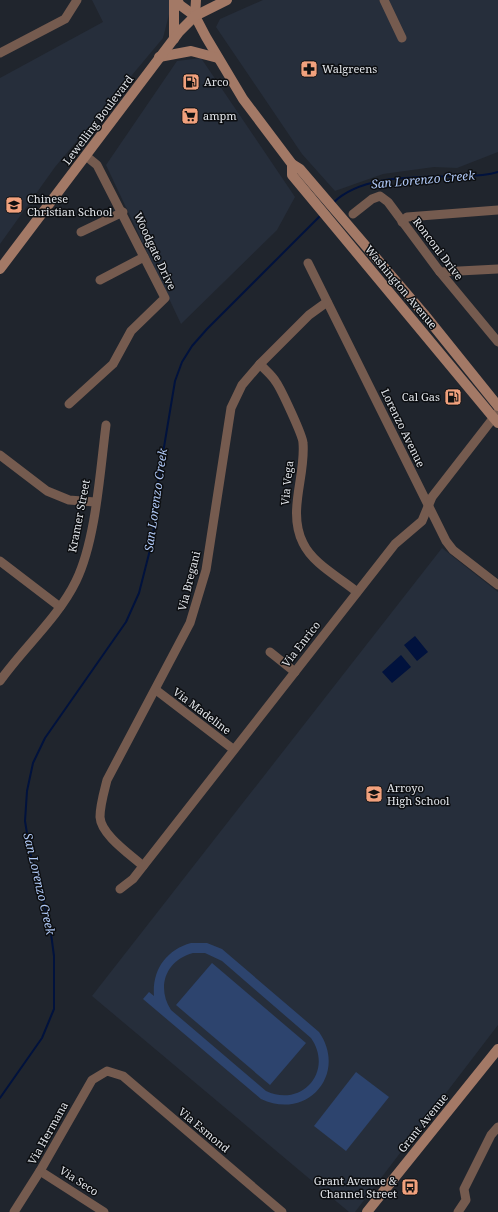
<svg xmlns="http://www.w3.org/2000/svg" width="498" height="1212" viewBox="0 0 498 1212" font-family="'Noto Serif',serif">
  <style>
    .built { fill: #262e3b }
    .green { fill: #2d446e; fill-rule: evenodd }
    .water { fill: #01123d }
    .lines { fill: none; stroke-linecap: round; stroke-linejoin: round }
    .stream { stroke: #01123d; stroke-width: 2 }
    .street { stroke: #755b4f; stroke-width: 9 }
    .secondary { stroke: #a37966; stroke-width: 10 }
    .labels { text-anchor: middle; stroke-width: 3; stroke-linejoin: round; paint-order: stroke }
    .poi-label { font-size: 11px; fill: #e1e4e9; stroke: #0c0e11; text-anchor: start }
    .street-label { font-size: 11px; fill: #e1e4e9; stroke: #0c0e11 }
    .water-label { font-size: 12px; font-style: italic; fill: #b0c9f7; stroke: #0c0e11 }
  </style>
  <rect width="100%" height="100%" fill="#20252d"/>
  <g class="built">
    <path d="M92,0H171L172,3L163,38L55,167L0,244V78L103,22Z"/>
    <path d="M263,0H498V152L457,168L434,167L383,174L335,191L302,154L216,27L220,19Z"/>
    <path d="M201,58L295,197L277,230L181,324L106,165L177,61Z"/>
    <path d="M442,548L498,592V1025L355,1212H349L92,996Z"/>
  </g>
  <g class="green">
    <path d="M191,943H207L222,949L319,1032C348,1074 307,1121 261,1099L143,999L149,992L154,996C152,970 166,950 191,943ZM193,953H205L222,961L311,1038C334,1071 302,1108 266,1091L171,1010C156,987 166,960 193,953Z"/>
    <path d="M212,963L306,1043L270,1085L176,1005Z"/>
    <path d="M356,1072L389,1097L346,1151L314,1126Z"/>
  </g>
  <g class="water">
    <path d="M415,636L428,652L417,661L404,645Z"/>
    <path d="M401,655L411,667L392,683L382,672Z"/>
  </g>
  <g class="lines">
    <g class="stream">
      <path d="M333,203C363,173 422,178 461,176C473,176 486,176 498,172"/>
      <path d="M0,1098L42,1038L54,1009V956L50,926L30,852L25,821L27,791L33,763L45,738L126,622L139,593L153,538L157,489L175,381L182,362L192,346L207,329L322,214"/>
    </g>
    <g class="street">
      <path d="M384,0L402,38"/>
      <path d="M0,53L65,19L77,0"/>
      <path d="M353,214L372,199L380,196L388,202L440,272L498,342"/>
      <path d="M402,222L407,217L498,210"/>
      <path d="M81,232L123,212"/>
      <path d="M308,263L446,541L453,550L498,585"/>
      <path d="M440,272L498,269"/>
      <path d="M100,280L144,257"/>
      <path d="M260,364C265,370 272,375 276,382C281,389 303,436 303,443C306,476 287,511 303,543C313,564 339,577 357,592"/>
      <path d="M69,404L113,364L131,331L165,298L97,165L86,156"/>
      <path d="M0,455L47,491L69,500L95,502"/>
      <path d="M0,561L60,607"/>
      <path d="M270,652L295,672"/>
      <path d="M0,681C24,647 58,618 76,581C96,540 100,471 106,425"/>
      <path d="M156,690L233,749"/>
      <path d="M143,866C131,855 101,835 100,817C100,805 104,792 107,780L190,623L206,570L231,408L242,385L260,364L309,315L327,302"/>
      <path d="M120,889L133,879L395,544L422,521L432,497L498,412"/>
      <path d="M40,1171L104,1212"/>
      <path d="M14,1212L40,1171L92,1080L107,1071L123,1076L282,1212"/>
      <path d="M458,1212L466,1200L464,1189L491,1135L498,1127"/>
    </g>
    <g class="secondary">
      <path d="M177,0L180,5L195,16L206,37L243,99L292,164L300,169L424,314L498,406"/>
      <path d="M195,16L196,0"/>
      <path d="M174,39V0"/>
      <path d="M159,57L191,51L218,58"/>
      <path d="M292,164V175L498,423"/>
      <path d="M0,269L179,32L195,16L227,0"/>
      <path d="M367,1212L498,1049"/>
    </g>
  </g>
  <defs>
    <g id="pharmacy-square" transform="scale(0.9)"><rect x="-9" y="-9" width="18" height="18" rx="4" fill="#f1a17d" stroke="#0c0e11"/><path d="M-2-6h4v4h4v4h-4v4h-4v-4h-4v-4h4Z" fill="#111"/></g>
    <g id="fuel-square" transform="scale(0.9)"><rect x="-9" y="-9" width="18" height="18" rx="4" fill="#f1a17d" stroke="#0c0e11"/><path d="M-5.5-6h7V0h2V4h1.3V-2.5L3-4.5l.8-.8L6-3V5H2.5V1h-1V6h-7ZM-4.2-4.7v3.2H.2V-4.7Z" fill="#111"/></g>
    <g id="supermarket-square" transform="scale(0.9)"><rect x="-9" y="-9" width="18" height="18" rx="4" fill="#f1a17d" stroke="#0c0e11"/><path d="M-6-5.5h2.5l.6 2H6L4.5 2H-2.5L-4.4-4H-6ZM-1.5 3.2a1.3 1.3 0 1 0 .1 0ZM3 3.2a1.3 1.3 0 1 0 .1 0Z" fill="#111"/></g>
    <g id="school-square" transform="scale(0.9)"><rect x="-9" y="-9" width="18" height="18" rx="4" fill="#f1a17d" stroke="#0c0e11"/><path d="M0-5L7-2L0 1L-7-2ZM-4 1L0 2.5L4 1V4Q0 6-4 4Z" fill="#111"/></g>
    <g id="bus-square" transform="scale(0.9)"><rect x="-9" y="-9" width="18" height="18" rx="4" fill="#f1a17d" stroke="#0c0e11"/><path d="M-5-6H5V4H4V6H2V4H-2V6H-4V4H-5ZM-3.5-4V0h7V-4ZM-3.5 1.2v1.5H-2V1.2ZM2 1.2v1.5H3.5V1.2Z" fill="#111"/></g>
  </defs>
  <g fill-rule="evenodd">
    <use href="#pharmacy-square" x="309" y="69"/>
    <use href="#fuel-square" x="191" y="82"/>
    <use href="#supermarket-square" x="190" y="116"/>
    <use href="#school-square" x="14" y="205"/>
    <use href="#fuel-square" x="453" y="397"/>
    <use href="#school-square" x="374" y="794"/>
    <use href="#bus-square" x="410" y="1187"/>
  </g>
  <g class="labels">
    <g class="poi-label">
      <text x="322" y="73">Walgreens</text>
      <text x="204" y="86">Arco</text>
      <text x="203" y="120">ampm</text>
      <text x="27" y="203">Chinese<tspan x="27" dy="13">Christian School</tspan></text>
      <text x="440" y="401" text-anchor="end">Cal Gas</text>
      <text x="387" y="792">Arroyo<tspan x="387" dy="13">High School</tspan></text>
      <text x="397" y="1185" text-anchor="end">Grant Avenue &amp;<tspan x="397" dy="13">Channel Street</tspan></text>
    </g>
    <g class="street-label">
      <text transform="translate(98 120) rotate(-53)" y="4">Lewelling Boulevard</text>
      <text transform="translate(438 249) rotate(53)" y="4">Ronconi Drive</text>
      <text transform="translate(155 251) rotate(65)" y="4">Woodgate Drive</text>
      <text transform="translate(401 287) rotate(50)" y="4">Washington Avenue</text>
      <text transform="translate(403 428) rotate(64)" y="4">Lorenzo Avenue</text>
      <text transform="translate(287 483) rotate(-84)" y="4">Via Vega</text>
      <text transform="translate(79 516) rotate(-79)" y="4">Kramer Street</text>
      <text transform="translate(189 581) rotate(-76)" y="4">Via Bregani</text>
      <text transform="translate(301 644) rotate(-52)" y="4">Via Enrico</text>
      <text transform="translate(202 711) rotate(37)" y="4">Via Madeline</text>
      <text transform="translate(423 1123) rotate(-51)" y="4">Grant Avenue</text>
      <text transform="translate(204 1130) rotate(40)" y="4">Via Esmond</text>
      <text transform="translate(48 1133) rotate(-61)" y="4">Via Hermana</text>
      <text transform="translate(79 1181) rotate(33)" y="4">Via Seco</text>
    </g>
    <g class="water-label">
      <text transform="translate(423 180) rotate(-5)" y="4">San Lorenzo Creek</text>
      <text transform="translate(156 500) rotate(-82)" y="4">San Lorenzo Creek</text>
      <text transform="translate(39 884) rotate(77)" y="4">San Lorenzo Creek</text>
    </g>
  </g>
</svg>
